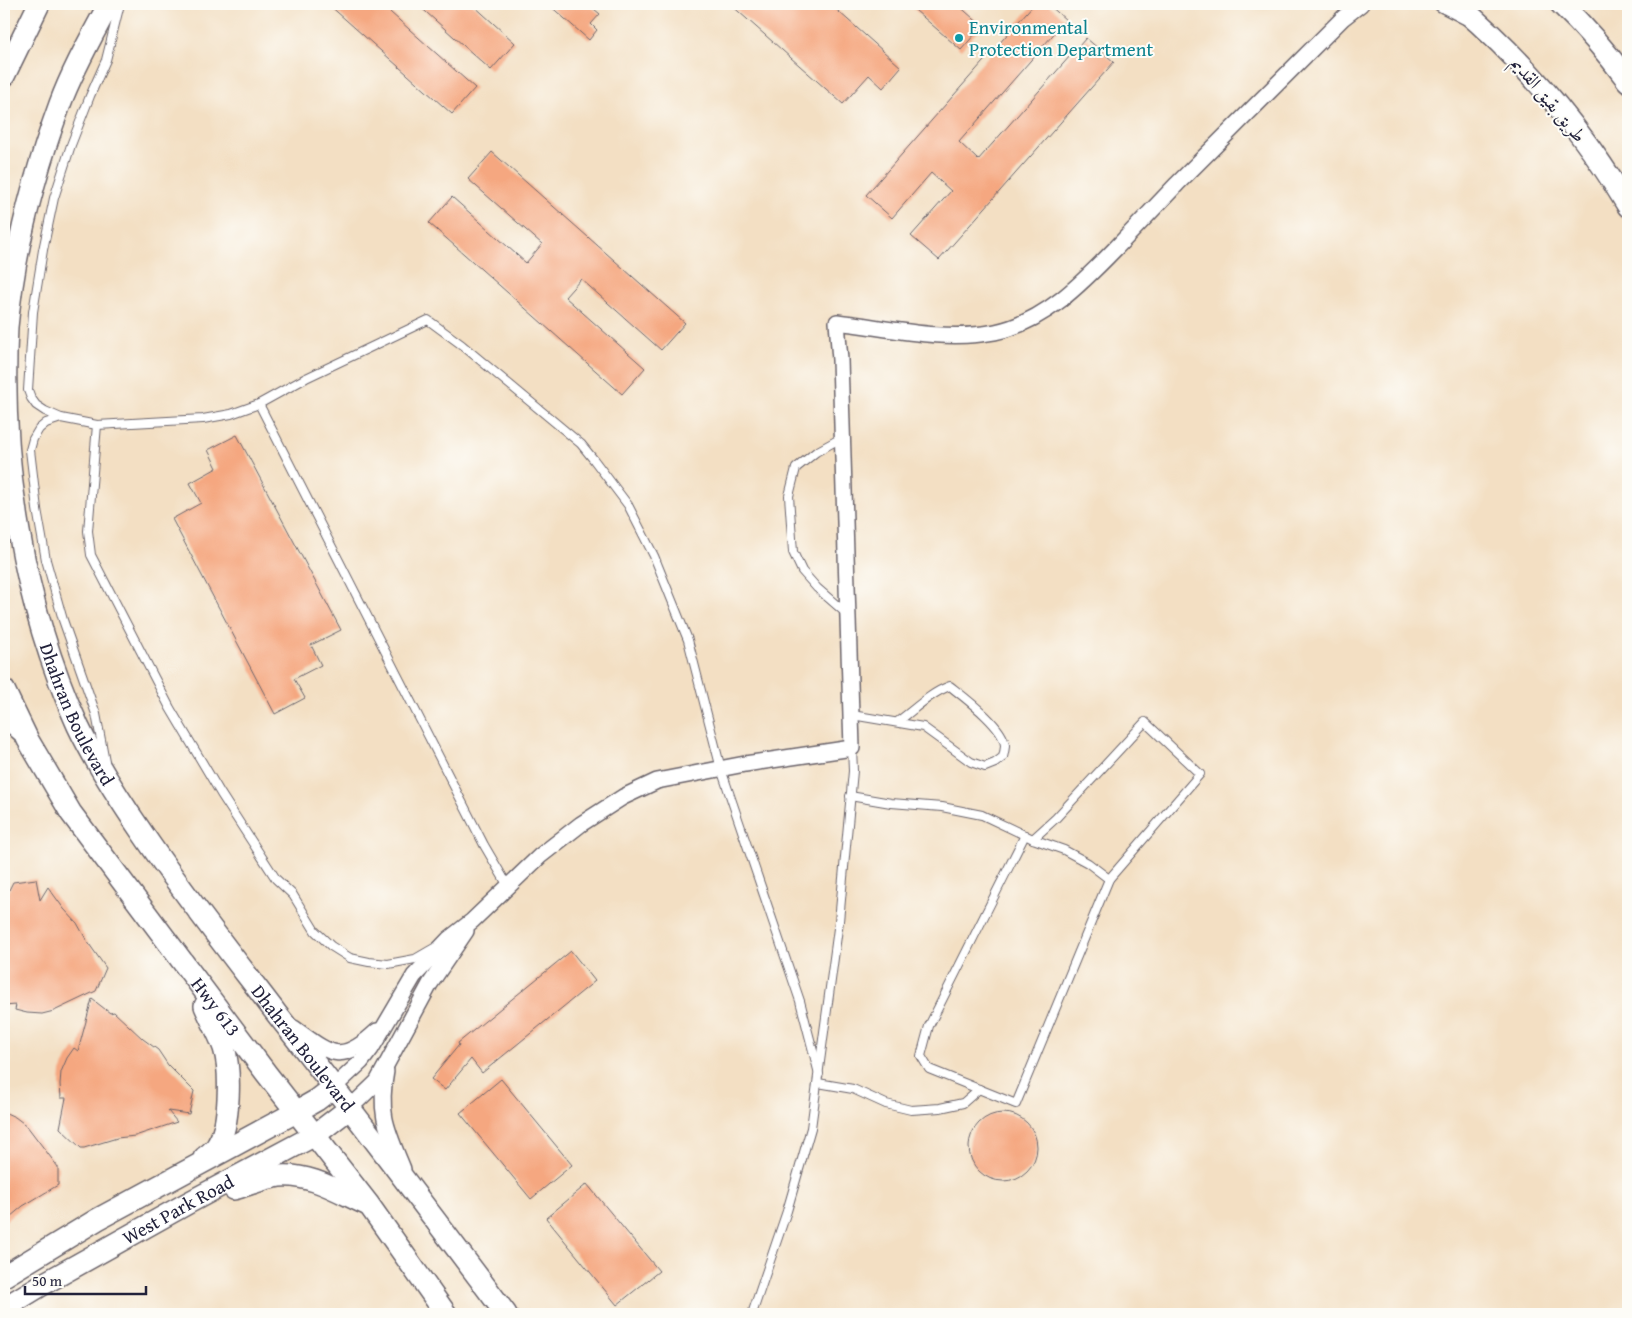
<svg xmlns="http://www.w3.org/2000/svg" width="1632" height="1318" viewBox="0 0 1632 1318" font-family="'Gentium Book Plus',Amiri,serif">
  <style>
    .building { fill: #f5a780 }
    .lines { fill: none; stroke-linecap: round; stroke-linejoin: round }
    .lane-casing { stroke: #6b646b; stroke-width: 10 }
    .street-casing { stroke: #6b646b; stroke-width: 18 }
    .secondary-casing { stroke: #6b646b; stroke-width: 24 }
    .lane { stroke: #fff; stroke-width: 8 }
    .street { stroke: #fff; stroke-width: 15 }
    .secondary { stroke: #fff; stroke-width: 21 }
    .culture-dot { fill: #0f9aa8; stroke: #fdfcf7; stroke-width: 2 }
    .labels { text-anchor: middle; stroke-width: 4; stroke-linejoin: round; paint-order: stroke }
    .culture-label { font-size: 19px; fill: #0d838f; stroke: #fdfcf7; text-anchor: start }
    .street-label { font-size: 19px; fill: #22223b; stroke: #fdfcf7 }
  </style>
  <rect width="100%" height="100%" fill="#fdfcf7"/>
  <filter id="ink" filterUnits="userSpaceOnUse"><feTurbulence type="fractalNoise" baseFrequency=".02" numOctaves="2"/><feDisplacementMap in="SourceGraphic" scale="10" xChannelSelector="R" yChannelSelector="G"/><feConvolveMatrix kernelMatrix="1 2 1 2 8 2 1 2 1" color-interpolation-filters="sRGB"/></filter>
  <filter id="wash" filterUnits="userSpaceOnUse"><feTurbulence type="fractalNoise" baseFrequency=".0096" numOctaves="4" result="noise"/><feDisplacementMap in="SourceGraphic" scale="20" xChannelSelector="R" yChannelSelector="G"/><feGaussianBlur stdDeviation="1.12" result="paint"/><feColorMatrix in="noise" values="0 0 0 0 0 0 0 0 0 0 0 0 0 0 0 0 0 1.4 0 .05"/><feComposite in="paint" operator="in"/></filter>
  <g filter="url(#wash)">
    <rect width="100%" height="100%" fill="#f3dfc3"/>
    <g id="blocks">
      <g class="building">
        <path d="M328,4H381L475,88L452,114Z"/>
        <path d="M417,4H472L515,43L491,70Z"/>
        <path d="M548,4H588L600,14L591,24L597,30L589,40Z"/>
        <path d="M730,4H830L901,67L883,88L869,75L843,104Z"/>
        <path d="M908,4H957L982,26L961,50Z"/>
        <path d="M1034,4H1048L1066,20L959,142L978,160L1086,38L1114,62L939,260L911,236L951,191L931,173L892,218L866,195Z"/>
        <path d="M492,152L685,323L661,350L581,279L565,297L645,368L622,394L429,223L452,197L526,263L542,244L468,179Z"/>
        <path d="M237,435L341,630L311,645L321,665L294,679L305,698L275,714L172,519L201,503L190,483L217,468L208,450Z"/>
        <path d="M36,879L40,900L48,887L64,909L77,923L87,941L106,968L96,991L54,1011L42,1014L27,1013L15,1010L16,1005L4,1006V900L13,882Z"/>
        <path d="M571,951L595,981L482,1073L471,1059L445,1090L431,1079L459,1045L458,1043Z"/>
        <path d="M92,999L110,1013L114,1012L143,1039L158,1050L168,1065L194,1091L189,1114L168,1111L177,1122L135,1136L117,1138L84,1148H81L60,1128L66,1098H61L60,1084L61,1072L67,1058L74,1048L78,1051Z"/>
        <path d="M501,1079L572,1165L531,1199L460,1113Z"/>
        <path d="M4,1112L15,1117L27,1126L58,1167V1185L23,1206L4,1222Z"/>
        <circle cx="1003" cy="1147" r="34"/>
        <path d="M587,1184L659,1271L617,1305L546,1218Z"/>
      </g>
    </g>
  </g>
  <g filter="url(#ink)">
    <use href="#blocks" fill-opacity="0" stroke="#6b646b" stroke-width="1"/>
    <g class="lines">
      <g class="lane-casing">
        <g id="lane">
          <path d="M120,4L106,60L90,96L71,145L54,198L43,250L33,312L28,390L31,398L36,405L45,411L61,418L97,425L203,419L231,414L259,404L306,378L428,320L462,345L581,444L594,460L628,505L654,556L688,640L721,769L800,1001L819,1074"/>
          <path d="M259,404L484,845L508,886"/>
          <path d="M61,418L46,423L39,429L33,439L30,450L37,509L46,560L63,620L96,714L105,761"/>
          <path d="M97,425L88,531L91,555L170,708L221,794L276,879L293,895L315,931L331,946L350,958L369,962L388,964L415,959L434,948"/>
          <path d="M843,437L816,452L796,468L789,496L793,552L802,571L817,588L848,615"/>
          <path d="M852,715L923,727L971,762L985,767L995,763L1003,757C1004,753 1005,749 1005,745C1003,726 965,698 950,686C930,693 914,710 897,722"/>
          <path d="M850,796L891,803L942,807L982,815L1033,839L1064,850L1088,863L1109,879"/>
          <path d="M1025,835L929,1026L921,1056L929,1069L1016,1104L1109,879L1200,774L1145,722L1056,818L1033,839"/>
          <path d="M818,1083L853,1089L886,1104L911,1110L940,1108L963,1103L979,1089"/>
          <path d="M752,1314L787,1211L811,1128L839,921L853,771L852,748"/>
        </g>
      </g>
      <g class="street-casing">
        <g id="street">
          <path d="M1442,4L1465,16"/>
          <path d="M4,719L23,736"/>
          <path d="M294,1028C330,1054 340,1066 377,1031"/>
          <path d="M386,1071C378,1114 387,1130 403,1169"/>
          <path d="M334,1087L361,1062L371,1049L414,976L449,939L472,921L540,856L581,824L623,797L657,781L745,764L852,748L840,360L837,322C889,328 943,342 995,332C1045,322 1083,282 1117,247C1137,226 1157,205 1177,184C1232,129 1287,74 1343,18L1361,4"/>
          <path d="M350,1108L377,1082L430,984L466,931"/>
        </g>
      </g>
      <g class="secondary-casing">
        <g id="secondary">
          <path id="s1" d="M109,4C92,36 73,69 60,104C34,175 14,251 7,327C0,462 22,603 78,726C96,764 119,799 143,834C185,896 231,954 276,1013C354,1112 430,1213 506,1314"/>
          <path d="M1457,4C1527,63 1581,128 1628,206"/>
          <path d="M1561,4C1586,28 1608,54 1628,81"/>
          <path d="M4,76L39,4"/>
          <path id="s2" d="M4,690L28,740L71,813L266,1073L369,1205L446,1314"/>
          <path d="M204,1158C209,1154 215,1150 218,1144C230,1125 231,1070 224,1048C219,1034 211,1020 205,1006"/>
          <path d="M234,1189C248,1185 264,1178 279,1176C310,1173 339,1192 366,1204"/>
          <path d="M4,1276L98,1219L296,1112L317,1100L334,1087"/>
          <path id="s3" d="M4,1308L45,1283L188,1203L315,1135L350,1108"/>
        </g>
      </g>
      <use href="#lane" class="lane"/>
      <use href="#street" class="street"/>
      <use href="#secondary" class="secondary"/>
    </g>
  </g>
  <circle class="culture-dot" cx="959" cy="38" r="5"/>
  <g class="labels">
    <g class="culture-label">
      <text x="969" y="34">Environmental<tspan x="969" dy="22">Protection Department</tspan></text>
    </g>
    <g class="street-label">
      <text transform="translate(1549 99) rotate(50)" y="7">طريق بقيق القديم</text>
      <text dy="7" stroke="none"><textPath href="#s1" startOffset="739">Dhahran Boulevard</textPath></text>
      <text dy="7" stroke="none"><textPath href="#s2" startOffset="382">Hwy 613</textPath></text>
      <text dy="7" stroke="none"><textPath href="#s1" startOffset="1144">Dhahran Boulevard</textPath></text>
      <text dy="7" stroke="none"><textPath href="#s3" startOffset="200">West Park Road</textPath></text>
    </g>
  </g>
  <rect width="1632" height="1318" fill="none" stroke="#fdfcf7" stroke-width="20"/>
  <path d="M25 1286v8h121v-8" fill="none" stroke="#22223b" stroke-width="2.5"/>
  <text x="32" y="1286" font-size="15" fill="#22223b" stroke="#fdfcf7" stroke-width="4" paint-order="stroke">50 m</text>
</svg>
